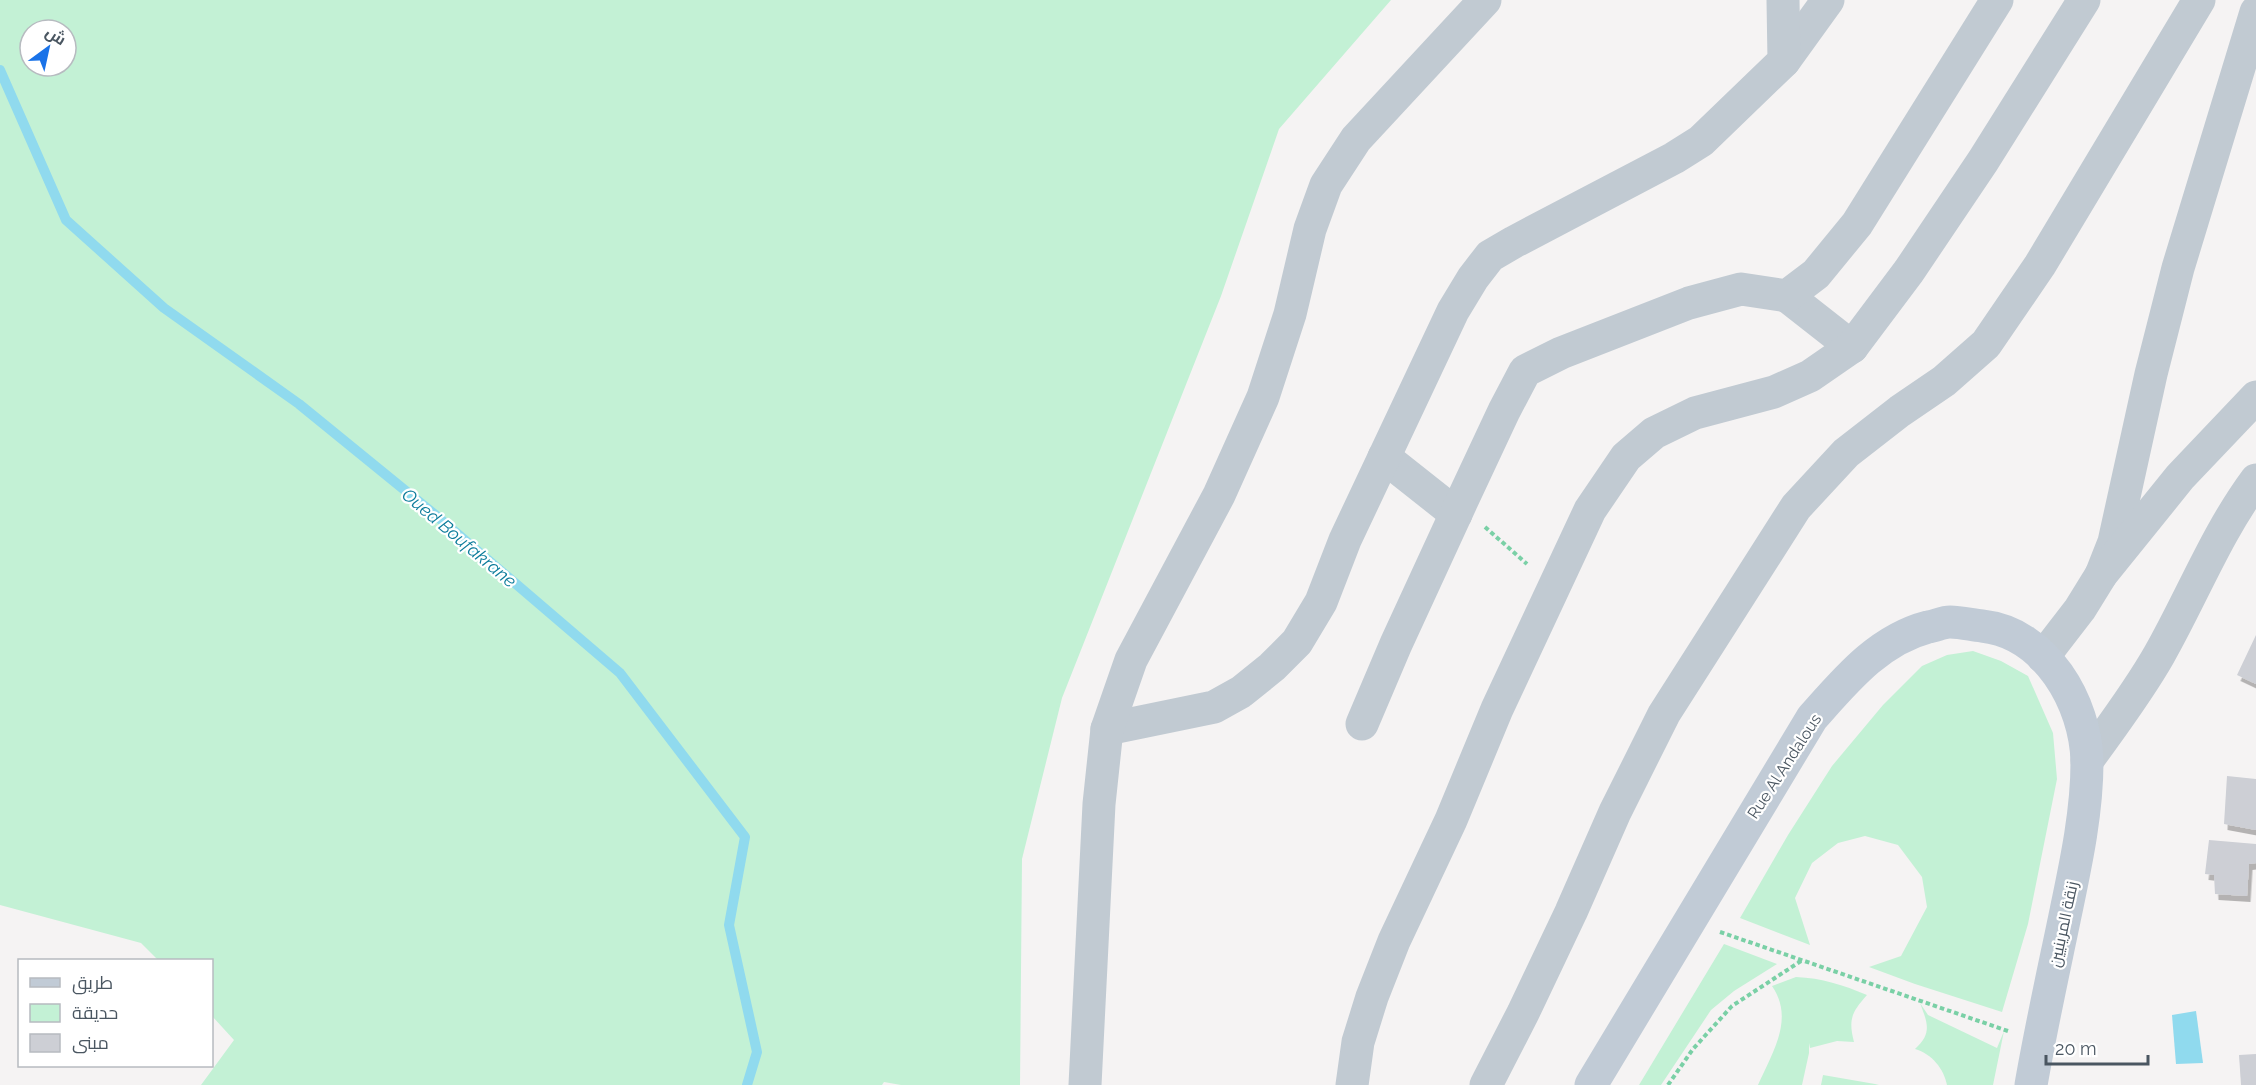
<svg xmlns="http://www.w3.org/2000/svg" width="2256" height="1085" viewBox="0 0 2256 1085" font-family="Raleway,Cairo,sans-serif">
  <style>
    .green { fill: #c3f1d5; fill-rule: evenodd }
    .water { fill: #90daee }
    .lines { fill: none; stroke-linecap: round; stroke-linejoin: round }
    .stream { stroke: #90daee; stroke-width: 10 }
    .building { fill: #cdcfd5; filter: url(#shadow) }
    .path { stroke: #7ad0a6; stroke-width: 4; stroke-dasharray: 4.5 3; stroke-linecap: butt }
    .street { stroke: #c1cad2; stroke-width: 33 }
    .secondary { stroke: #c1cbd6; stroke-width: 33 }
    .labels { text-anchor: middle; stroke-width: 4.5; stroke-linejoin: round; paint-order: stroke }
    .street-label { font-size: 16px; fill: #4a5661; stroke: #fff }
    .water-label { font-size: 18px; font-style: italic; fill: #0c7c9b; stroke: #fff }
  </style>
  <defs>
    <filter id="shadow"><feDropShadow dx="3.5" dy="6" stdDeviation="0" flood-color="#0004"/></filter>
  </defs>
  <rect width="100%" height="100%" fill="#f5f3f3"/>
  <g class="green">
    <path d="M0,0H1391L1279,129L1221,296L1062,698L1022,859L1020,1085H901L884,1082L882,1085H201L234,1040L212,1016V960H158L141,943L0,905ZM30,30H66V66H30Z"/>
    <path d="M1973,651L2001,661L2028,676L2053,733L2057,779L2028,924L2002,1012L1915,984L1869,967L1901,956L1927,907L1922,877L1898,845L1865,836L1838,843L1812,863L1795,898L1810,945L1740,918L1788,835L1832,766L1883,705L1922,666L1947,655Z"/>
    <path d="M1724,944L1777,964L1734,991L1711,1010L1661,1085H1639Z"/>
    <path d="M1796,977C1822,978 1843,985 1867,995C1852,1012 1848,1019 1854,1042L1837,1041L1810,1048L1809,1043V1053L1802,1085H1758C1772,1053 1795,1019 1772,986Z"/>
    <path d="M1920,1003L1928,1015L1997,1048L2004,1031L1993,1085H1947C1944,1069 1932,1054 1915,1049C1933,1033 1927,1022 1920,1003Z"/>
    <path d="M1823,1075L1875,1084L1879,1085H1821Z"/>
  </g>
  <path class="water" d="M2196,1011L2203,1063L2176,1064L2172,1015Z"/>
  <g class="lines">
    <path class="stream" d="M0,70L66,220L164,308L299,404L439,518L620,673L745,837L729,925L757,1052L747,1085"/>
  </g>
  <g class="building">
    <path d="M2256,635V684L2237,675Z"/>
    <path d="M2227,776L2256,779V830L2224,824Z"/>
    <path d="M2209,840L2256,844V863L2249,864L2247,896L2215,894L2214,875L2205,874Z"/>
    <path d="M2256,1054V1085H2241L2239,1055Z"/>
  </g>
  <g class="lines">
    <g class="path">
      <path d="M1485,527L1527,564"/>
      <path d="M1720,932L2008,1031"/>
      <path d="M1668,1085L1693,1049L1732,1006L1801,961"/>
    </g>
    <g class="street">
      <path d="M1784,61L1828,0"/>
      <path d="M1787,296L1852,347"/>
      <path d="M1384,457L1456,514"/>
      <path d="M2101,575L2114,542L2151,374L2178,268L2256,12"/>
      <path d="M2043,657L2080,609L2101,575L2180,477L2256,397"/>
      <path d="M1362,724L1396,644L1460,505L1504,411L1525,371L1561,353L1689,303L1741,289L1787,296L1816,274L1857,224L1997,0"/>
      <path d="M1107,729L1214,707L1241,692L1272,667L1297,642L1321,602L1345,540L1453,311L1473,278L1490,256L1514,242L1674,158L1701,141L1784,61L1783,0"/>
      <path d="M2087,761C2112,726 2138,692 2159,655C2192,597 2216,534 2256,480"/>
      <path d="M1085,1085L1099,804L1107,729L1131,660L1219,495L1263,397L1290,314L1310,229L1326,185L1356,139L1485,0"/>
      <path d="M1352,1085L1358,1042L1372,997L1394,941L1451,820L1497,709L1590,510L1626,457L1654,433L1695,413L1774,392L1810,376L1852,347L1909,271L1983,161L2084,0"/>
      <path d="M1486,1085L1523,1013L1571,912L1615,812L1664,714L1796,507L1846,453L1900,411L1944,381L1986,344L2040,265L2199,0"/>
    </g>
    <path class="secondary" d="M1591,1085L1812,718C1845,681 1878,640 1928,627C1935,626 1943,622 1950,622C1961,622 1972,625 1982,626C2046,633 2086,703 2087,762C2087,812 2076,863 2066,911C2054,969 2041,1027 2031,1085"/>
  </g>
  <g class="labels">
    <g class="street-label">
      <text transform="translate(1784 766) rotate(-57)" y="6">Rue Al Andalous</text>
      <text transform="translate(2063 924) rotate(-78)" y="6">زنقة المرينيين</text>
    </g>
    <g class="water-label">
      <text transform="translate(459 538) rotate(40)" y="6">Oued Boufakrane</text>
    </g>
  </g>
  <rect x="18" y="959" width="195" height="108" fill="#ffffff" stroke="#b7bbc0" stroke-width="1.5"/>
  <rect x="30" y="978" width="30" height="9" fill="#c1cbd6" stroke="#b7bbc0" stroke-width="1.5"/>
  <text x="72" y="989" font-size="18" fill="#4a5661">طريق</text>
  <rect x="30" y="1004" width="30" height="18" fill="#c3f1d5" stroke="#b7bbc0" stroke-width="1.5"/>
  <text x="72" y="1019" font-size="18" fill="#4a5661">حديقة</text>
  <rect x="30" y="1034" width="30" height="18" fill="#cdcfd5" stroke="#b7bbc0" stroke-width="1.5"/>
  <text x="72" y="1049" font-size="18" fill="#4a5661">مبنى</text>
  <g transform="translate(48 48) rotate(33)"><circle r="28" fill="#ffffff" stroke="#b7bbc0" stroke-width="1.5"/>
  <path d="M0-4.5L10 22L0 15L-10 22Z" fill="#1a73e8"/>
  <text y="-9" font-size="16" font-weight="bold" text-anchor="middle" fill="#4a5661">ش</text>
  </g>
  <path d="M2046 1055v9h102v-9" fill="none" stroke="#4a5661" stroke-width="3"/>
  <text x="2055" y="1055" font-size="18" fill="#4a5661" stroke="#ffffff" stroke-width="4.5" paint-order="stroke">20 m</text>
</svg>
